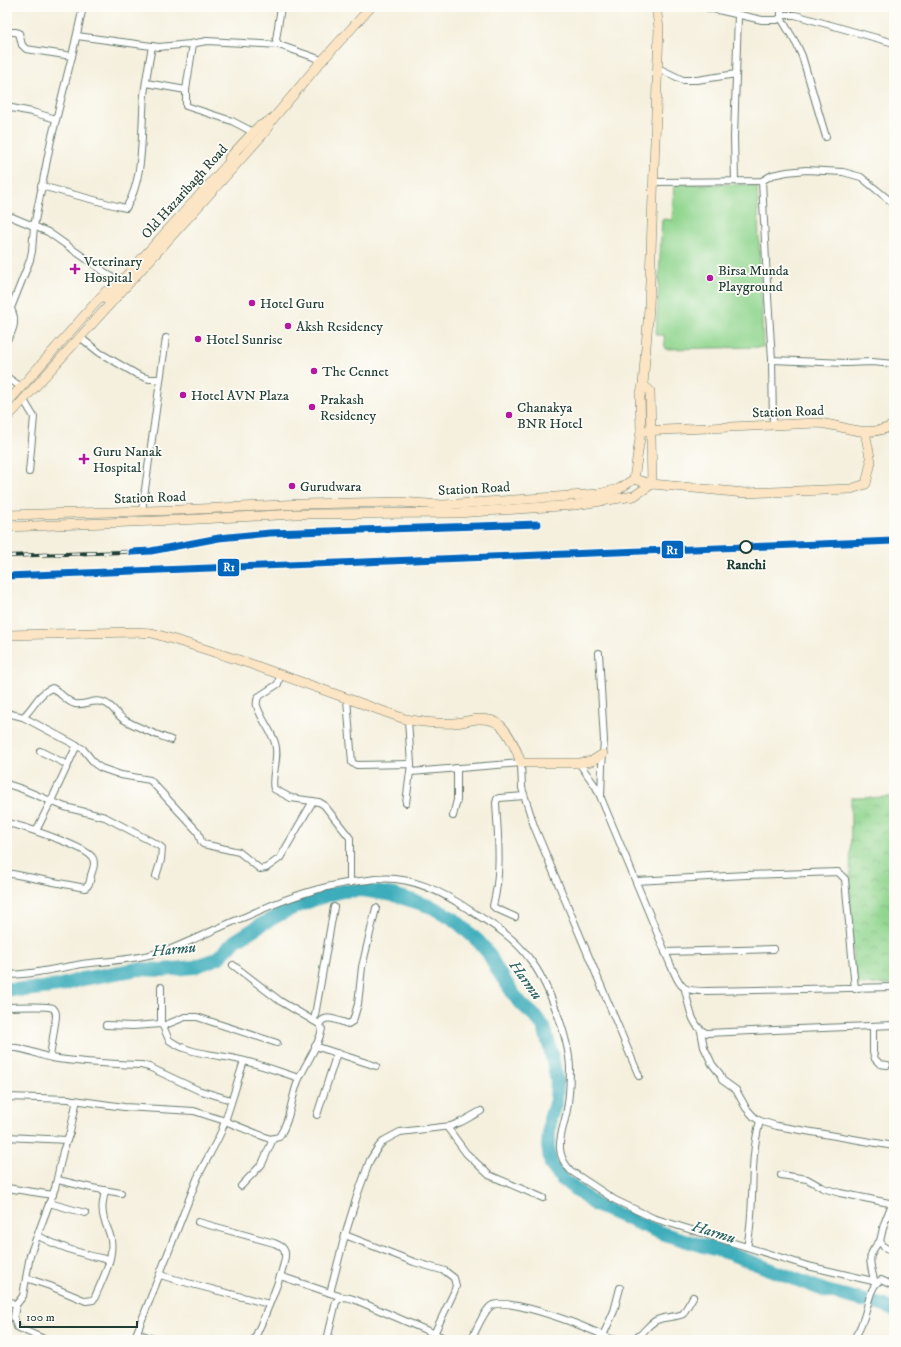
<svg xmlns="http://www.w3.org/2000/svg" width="901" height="1347" viewBox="0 0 901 1347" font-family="'IM FELL DW Pica',serif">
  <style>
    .park { fill: url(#park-crowns); stroke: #588961 }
    .garden { fill: #90d58e; stroke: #588961 }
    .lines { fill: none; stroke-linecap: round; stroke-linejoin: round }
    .river { stroke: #3eadbb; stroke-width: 14 }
    .street-casing { stroke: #6a7c70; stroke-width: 8 }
    .secondary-casing { stroke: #6a7c70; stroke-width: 10 }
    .street { stroke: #fff; stroke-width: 6 }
    .secondary { stroke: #fce5c4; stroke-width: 9 }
    .rail-casing { stroke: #1f3d34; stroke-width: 4 }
    .rail { stroke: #fdfcf7; stroke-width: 2.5; stroke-dasharray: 8; stroke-linecap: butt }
    .rail-1-casing { stroke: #fdfcf7; stroke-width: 10 }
    .rail-1 { stroke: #0065bd; stroke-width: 7 }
    .poi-dot { fill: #b5179e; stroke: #fdfcf7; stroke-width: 1.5 }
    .stop-dot { fill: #fdfcf7; stroke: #1f3d34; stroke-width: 2 }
    .labels { text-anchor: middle; stroke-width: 3.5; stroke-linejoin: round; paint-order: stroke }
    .street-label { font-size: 14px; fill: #1f3d34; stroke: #fdfcf7 }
    .poi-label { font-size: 14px; fill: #1f3d34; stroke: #fdfcf7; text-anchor: start }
    .stop-label { font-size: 14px; font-weight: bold; fill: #1f3d34; stroke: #fdfcf7 }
    .water-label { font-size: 15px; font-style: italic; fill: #2a6463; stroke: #fdfcf7 }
    .line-badge { stroke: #fdfcf7; stroke-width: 1.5 }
    .badge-label { font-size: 11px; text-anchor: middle; font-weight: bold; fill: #fff }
  </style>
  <defs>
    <pattern id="park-crowns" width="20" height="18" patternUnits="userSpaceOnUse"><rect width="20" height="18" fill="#90d58e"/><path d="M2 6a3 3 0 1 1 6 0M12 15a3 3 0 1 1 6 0" fill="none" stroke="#75ae75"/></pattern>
  </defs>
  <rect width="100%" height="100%" fill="#fdfcf7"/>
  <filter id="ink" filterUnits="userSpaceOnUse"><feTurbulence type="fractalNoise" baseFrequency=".025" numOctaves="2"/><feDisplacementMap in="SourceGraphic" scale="8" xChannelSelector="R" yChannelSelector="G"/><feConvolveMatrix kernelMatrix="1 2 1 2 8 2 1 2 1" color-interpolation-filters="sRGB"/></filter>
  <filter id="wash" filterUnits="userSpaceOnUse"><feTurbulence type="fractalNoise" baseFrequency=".012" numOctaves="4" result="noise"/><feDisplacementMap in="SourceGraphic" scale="16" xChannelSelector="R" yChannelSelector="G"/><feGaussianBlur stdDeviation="0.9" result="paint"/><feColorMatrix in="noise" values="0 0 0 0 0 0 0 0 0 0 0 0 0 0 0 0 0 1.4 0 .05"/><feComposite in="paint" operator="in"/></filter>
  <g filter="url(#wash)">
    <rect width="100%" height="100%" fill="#f5f0de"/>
    <path class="park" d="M894,797V984L854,985L850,898L851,798Z"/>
    <path class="garden" d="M674,183L757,185L763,347L665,349L664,335H656L662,219L672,220Z"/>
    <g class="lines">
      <path class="river" d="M7,989L25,990L59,986L82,979L138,969L163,970L194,967L218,958L235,941L262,924L286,911L315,899L342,891L362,890L394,895L432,907L454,919L479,942L489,954L496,968L519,1002L534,1015L544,1027L550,1048L557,1080L556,1101L550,1119L548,1146L551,1165L561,1178L595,1205L664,1234L731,1254L826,1291L882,1305L894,1310"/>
    </g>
  </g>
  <g filter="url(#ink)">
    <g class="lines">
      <g class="street-casing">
        <g id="street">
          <path d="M281,7L276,40L279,45L322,60"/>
          <path d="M705,7L762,20H777L785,15H795L894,43"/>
          <path d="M781,7V18L797,45L802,56L826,137"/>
          <path d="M7,32H15L19,33L22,45L26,49L72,56"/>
          <path d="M77,36L159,47L190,44L207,41L279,45"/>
          <path d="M193,44L186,90V106L232,121L253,132"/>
          <path d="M658,68L683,80H697L736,74"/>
          <path d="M146,83L186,90"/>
          <path d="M7,107L32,112L56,119"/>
          <path d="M735,181L734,137L738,15"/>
          <path d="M762,181L767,281L772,360L846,363L872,362L894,364"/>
          <path d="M653,182L762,181L772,175L787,172L806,170L843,172L861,177L894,204"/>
          <path d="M41,186L117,206L126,208C145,178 141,129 144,95C146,79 149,62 152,46"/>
          <path d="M7,215L48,232L116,280"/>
          <path d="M7,304C18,315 15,329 7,340"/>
          <path d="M11,308L30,260L32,251L34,226L51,140L72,56L83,7"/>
          <path d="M81,338L100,353L138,375L149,379H160"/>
          <path d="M772,360L773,425"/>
          <path d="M7,377L21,387"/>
          <path d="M25,402L34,417L29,472"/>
          <path d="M142,511L166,338"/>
          <path d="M599,653L604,741L602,766L601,797"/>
          <path d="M280,675L278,684L258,697C257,700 256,703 257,706C261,719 271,730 275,743C280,759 270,777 274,789L291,798L319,802L324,805L350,838V883"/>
          <path d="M347,699L352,763L357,765L411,764L406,803"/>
          <path d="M7,713L23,717C34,708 38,693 52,688C61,692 65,701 75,704C85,706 94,698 105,703C113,706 116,714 123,719C138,728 155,734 171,740"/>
          <path d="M23,717L83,749L95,764L101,768L121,775L150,780L198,832L201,841L203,844L239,852L260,869L266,868L280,858L313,801"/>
          <path d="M408,720L411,764"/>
          <path d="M40,751L68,765"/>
          <path d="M579,763L596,787L601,798L671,966C682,989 681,991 707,991L894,987"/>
          <path d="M411,772L521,763L522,788L534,826L639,1076"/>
          <path d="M7,784L22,789L65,807L105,817L158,845L162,848L161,860L156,876"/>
          <path d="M453,816L457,800V768"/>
          <path d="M7,823C22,826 84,846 92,857C96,863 93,869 91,875C90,881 90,885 85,888L7,873"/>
          <path d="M36,831L51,801L77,745"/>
          <path d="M636,881L746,875L838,872L845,879L855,989"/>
          <path d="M515,917L495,908L493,906C502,871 498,837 496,803L497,799L499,798L524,796"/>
          <path d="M665,952L774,949"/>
          <path d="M7,975C31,975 53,969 77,965C85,963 93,963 101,962C123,960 150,956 171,949C196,939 221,926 247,916C275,903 306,891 336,885C349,882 363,881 376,879C410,875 443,892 471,911C492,924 515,938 529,958C548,982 569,1038 570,1068C570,1083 569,1101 566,1115C561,1136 553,1153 571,1171L615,1200L653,1218L808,1266L877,1282"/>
          <path d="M161,987V1024"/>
          <path d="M685,990C689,1004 691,1028 707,1033L894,1025"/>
          <path d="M7,1007C16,1007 47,1005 53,1008C56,1011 56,1013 56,1017L50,1057"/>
          <path d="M314,1021L334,907"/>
          <path d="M319,1024C326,1013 338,1021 348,1024L353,1021L358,1004L362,967L376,908"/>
          <path d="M106,1025L133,1026L161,1024L163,1026L169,1040C187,1053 210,1054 231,1058C254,1062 277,1071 299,1078"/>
          <path d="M163,1026L185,1017H197L277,1043"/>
          <path d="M873,1026V1052L875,1059L880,1064L887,1065"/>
          <path d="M701,1031L704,1047L712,1064L720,1074L722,1080L736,1090L746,1108L754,1117L760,1121L777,1126L894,1146"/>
          <path d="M315,1046L376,1066"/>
          <path d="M7,1048C22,1046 37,1055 52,1058C81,1063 111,1064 141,1065L149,1067L198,1090L231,1100"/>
          <path d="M7,1097L69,1099L75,1101L76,1104L70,1132L63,1151L55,1188L30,1255L23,1296L16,1305"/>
          <path d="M74,1100L124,1107L194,1111L225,1121L270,1139L279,1137C290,1121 291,1099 298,1081C305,1064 318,1048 322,1029L319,1024L280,1001L233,965"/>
          <path d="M317,1115L337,1053"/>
          <path d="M447,1127L466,1153L489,1175L543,1198"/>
          <path d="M7,1137L67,1140"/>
          <path d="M781,1175L807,1179L823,1188L840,1193L894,1204"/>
          <path d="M58,1180L92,1188L121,1193"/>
          <path d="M241,1186L262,1164L273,1139"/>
          <path d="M7,1188L53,1195"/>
          <path d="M893,1201L884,1224L880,1241L884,1247L894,1252"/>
          <path d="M49,1203L85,1213"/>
          <path d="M198,1222L274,1243C279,1245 284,1247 285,1253C287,1266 261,1325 254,1340"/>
          <path d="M345,1235L414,1262L445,1271L454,1278L456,1286L454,1292L434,1334"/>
          <path d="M38,1236C61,1248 84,1255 109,1260"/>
          <path d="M747,1247C756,1205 748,1164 760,1121"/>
          <path d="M160,1275L188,1283L269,1304"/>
          <path d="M280,1276L342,1297"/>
          <path d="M26,1278L50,1286L86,1301L93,1300L95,1297C102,1280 114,1259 111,1240C110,1232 106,1226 104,1219C101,1209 103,1201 105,1191"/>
          <path d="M874,1280C870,1262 866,1256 880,1241"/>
          <path d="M330,1293L345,1235L357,1196L370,1160L379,1146L385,1140L400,1132L451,1126L461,1122L481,1111"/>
          <path d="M7,1300L16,1305L14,1317L17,1327L46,1340"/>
          <path d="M137,1333L156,1340"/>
          <path d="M134,1340L197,1179C204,1163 214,1148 221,1132C230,1109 236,1085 244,1061"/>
          <path d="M327,1340L336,1302C342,1295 348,1297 356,1300L449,1340"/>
          <path d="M471,1340C476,1331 483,1312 491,1306C505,1296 575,1323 591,1330C600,1333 607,1339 617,1340"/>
          <path d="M601,1340L614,1311L620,1288"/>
          <path d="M627,1340C645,1337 643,1328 655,1321C664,1316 674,1318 683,1314L693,1297"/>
          <path d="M853,1340C857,1334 861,1327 863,1320C868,1309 869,1285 881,1280L894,1286"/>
        </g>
      </g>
      <g class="secondary-casing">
        <g id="secondary">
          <path d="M229,158L258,127L271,120"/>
          <path d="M105,299L235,156"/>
          <path d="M7,403L106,291"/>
          <path d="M7,418L224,178L265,132L272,120L319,64L371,7"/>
          <path d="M641,431L640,396L643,385L649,308L659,28L656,7"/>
          <path d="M634,479L652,484L745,493L851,489L866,484L871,462L865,432"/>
          <path d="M7,515L179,510L303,504L400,502L443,505L598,494L619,489L634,479L641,431L817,423C847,425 863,440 894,425"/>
          <path d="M7,527L180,520L296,514L457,513L575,505L634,496L652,484L650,391L643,385"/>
          <path d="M7,635L134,632L152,633L195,646L248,663L405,719C421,722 438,724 454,723C463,723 471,719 479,719C486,719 495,720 500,725C509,733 517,751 521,763H579L592,761L603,754"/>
        </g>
      </g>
      <use href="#street" class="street"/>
      <use href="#secondary" class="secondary"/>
      <g class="rail-casing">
        <path id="rail" d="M7,556L151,551L219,538L270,533L538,524"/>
      </g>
      <use href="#rail" class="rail"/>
      <g class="rail-1-casing">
        <g id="rail-1">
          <path d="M132,552L151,551L219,538L270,533L538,524"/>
          <path d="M7,576L894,541"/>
        </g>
      </g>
      <use href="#rail-1" class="rail-1"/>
    </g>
  </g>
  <g class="poi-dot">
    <path d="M73 263h4v4h4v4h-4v4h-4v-4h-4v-4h4z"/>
    <circle cx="710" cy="278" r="4"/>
    <circle cx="252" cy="303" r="4"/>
    <circle cx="288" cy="326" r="4"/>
    <circle cx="198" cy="339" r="4"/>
    <circle cx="314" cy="371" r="4"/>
    <circle cx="183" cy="395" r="4"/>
    <circle cx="312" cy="407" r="4"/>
    <circle cx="509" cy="415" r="4"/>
    <path d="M82 453h4v4h4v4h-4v4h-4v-4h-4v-4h4z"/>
    <circle cx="292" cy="486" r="4"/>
  </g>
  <circle class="stop-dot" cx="746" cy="547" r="6"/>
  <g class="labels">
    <g class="street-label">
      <text transform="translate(184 191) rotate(-48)" y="5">Old Hazaribagh Road</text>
      <text transform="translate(788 411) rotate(-2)" y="5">Station Road</text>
      <text transform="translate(474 488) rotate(-3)" y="5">Station Road</text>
      <text transform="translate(150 497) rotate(-2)" y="5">Station Road</text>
    </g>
    <g class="poi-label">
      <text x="84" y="266">Veterinary<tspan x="84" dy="16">Hospital</tspan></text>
      <text x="718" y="275">Birsa Munda<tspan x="718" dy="16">Playground</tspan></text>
      <text x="260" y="308">Hotel Guru</text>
      <text x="296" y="331">Aksh Residency</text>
      <text x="206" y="344">Hotel Sunrise</text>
      <text x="322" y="376">The Cennet</text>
      <text x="191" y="400">Hotel AVN Plaza</text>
      <text x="320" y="404">Prakash<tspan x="320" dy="16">Residency</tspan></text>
      <text x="517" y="412">Chanakya<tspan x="517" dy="16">BNR Hotel</tspan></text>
      <text x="93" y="456">Guru Nanak<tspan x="93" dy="16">Hospital</tspan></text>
      <text x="300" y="491">Gurudwara</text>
    </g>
    <g class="stop-label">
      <text x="746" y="569">Ranchi</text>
    </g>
    <g class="water-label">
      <text transform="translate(174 949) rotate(-6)" y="5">Harmu</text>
      <text transform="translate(526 980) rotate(54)" y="5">Harmu</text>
      <text transform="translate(714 1232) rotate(17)" y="5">Harmu</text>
    </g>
  </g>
  <g class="line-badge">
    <rect x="661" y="540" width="23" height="19" rx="4" fill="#0065bd"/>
    <rect x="217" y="558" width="23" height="19" rx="4" fill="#0065bd"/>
  </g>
  <g class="badge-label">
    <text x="672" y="554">R1</text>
    <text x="229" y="571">R1</text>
  </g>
  <rect width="901" height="1347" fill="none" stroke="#fdfcf7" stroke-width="24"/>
  <path d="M20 1321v6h117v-6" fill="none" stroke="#1f3d34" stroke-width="2"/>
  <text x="26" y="1321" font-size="12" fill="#1f3d34" stroke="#fdfcf7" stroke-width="3" paint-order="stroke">100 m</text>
</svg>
